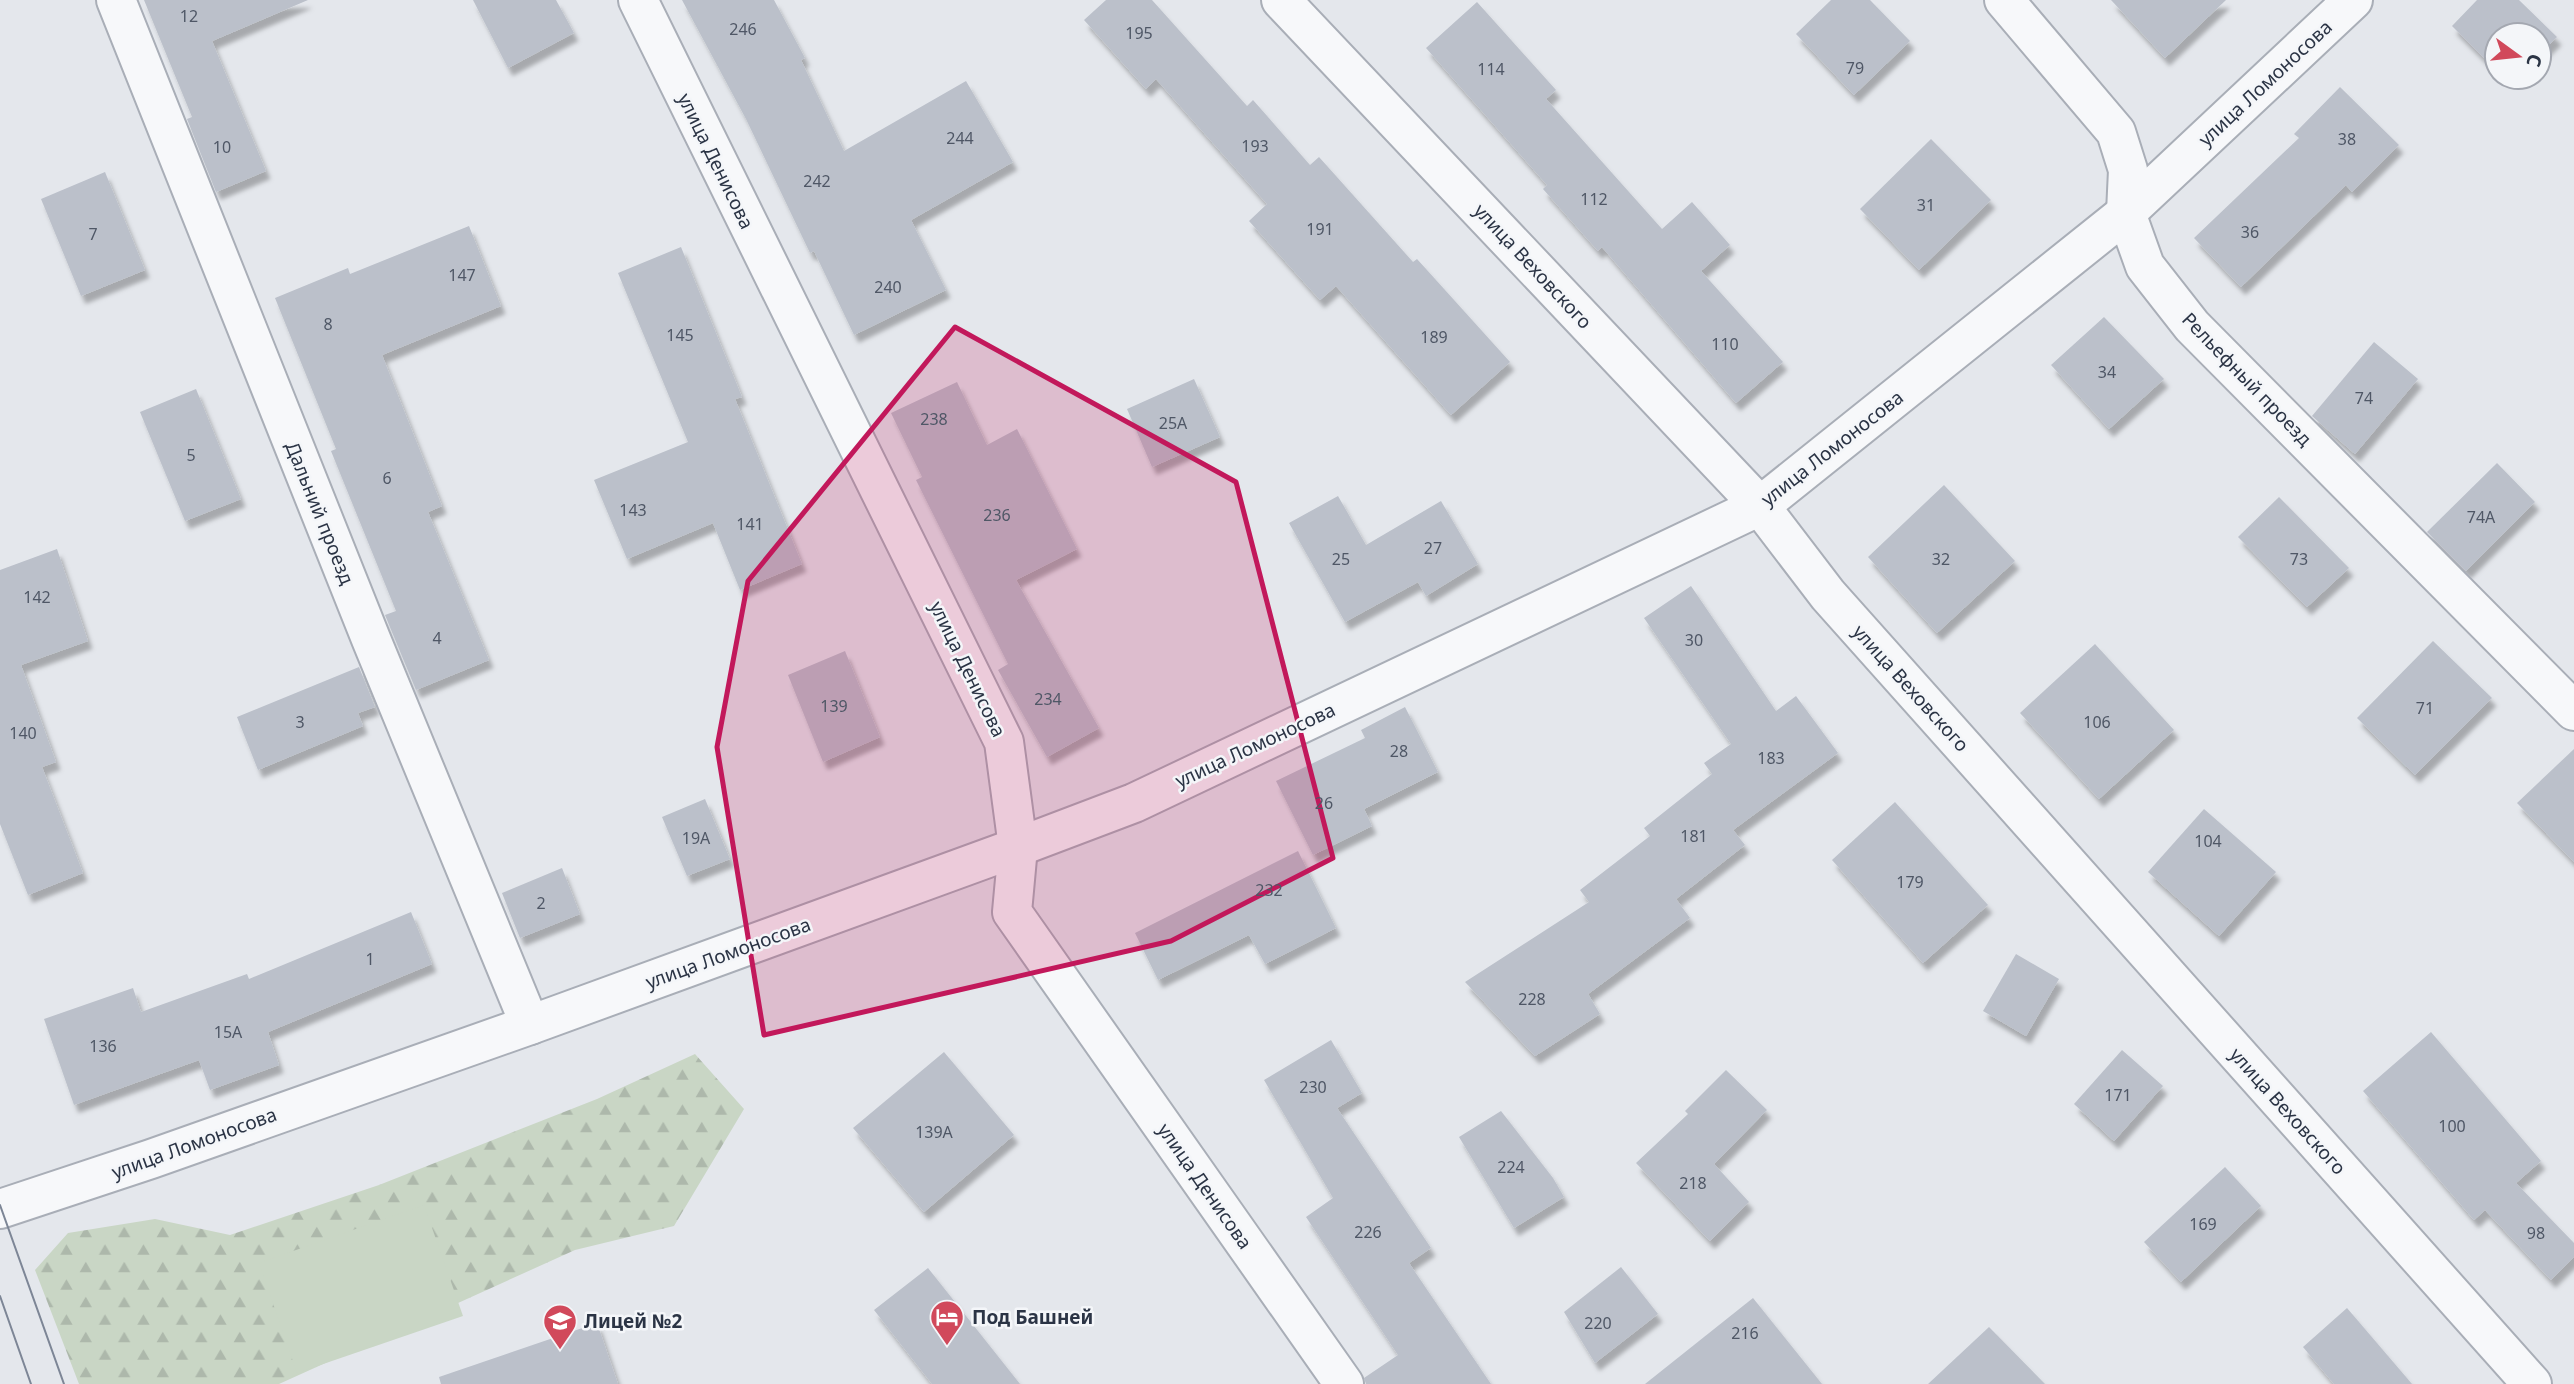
<svg xmlns="http://www.w3.org/2000/svg" width="2574" height="1384" viewBox="0 0 2574 1384" font-family="'Noto Sans',sans-serif">
  <style>
    .forest { fill: url(#forest-firs) }
    .pitch { fill: #c9d6c5 }
    .building { fill: #bbc0ca; filter: url(#shadow) }
    .lines { fill: none; stroke-linecap: round; stroke-linejoin: round }
    .street-casing { stroke: #a9aeb7; stroke-width: 42 }
    .street { stroke: #f7f8fa; stroke-width: 38 }
    .tram { stroke: #7d8696; stroke-width: 2 }
    .marked { fill: #c2185b; fill-opacity: 0.2; stroke: #c2185b; stroke-width: 5; stroke-linejoin: round }
    .labels { text-anchor: middle; stroke-width: 5; stroke-linejoin: round; paint-order: stroke }
    .number-label { font-size: 16px; fill: #4f5766 }
    .street-label { font-size: 19px; fill: #2b3445; stroke: #f4f6f9 }
    .poi-label { font-size: 19px; font-weight: bold; fill: #2b3445; stroke: #f4f6f9; text-anchor: start }
  </style>
  <defs>
    <pattern id="forest-firs" width="22" height="20" patternUnits="userSpaceOnUse" patternTransform="scale(1.75)"><rect width="22" height="20" fill="#c9d6c5"/><path d="M5 1l3.5 6h-7zM16 11l3.5 6h-7z" fill="#adb8ab"/></pattern>
    <filter id="shadow"><feDropShadow dx="4.5" dy="8" stdDeviation="2" flood-color="#0004"/></filter>
  </defs>
  <rect width="100%" height="100%" fill="#e4e7ec"/>
  <path class="forest" d="M695,1054L744,1109L674,1226L575,1250L279,1384H79L35,1270L68,1233L155,1219L230,1235L379,1185L597,1099Z"/>
  <path class="pitch" d="M424,1205L463,1316L297,1373L259,1263Z"/>
  <g class="building">
    <path d="M144,0H308L212,41L266,171L216,192L187,119L192,117Z"/>
    <path d="M473,0H556L574,33L508,68Z"/>
    <path d="M682,0H774L805,58L801,60L844,151L966,81L1013,162L911,220L946,290L854,335L814,251L810,253L746,119Z"/>
    <path d="M1106,0H1152L1247,106L1253,100L1310,165L1319,157L1413,262L1417,259L1510,362L1451,415L1336,286L1320,300L1249,221L1267,204L1156,79L1146,89L1084,20Z"/>
    <path d="M1831,0H1870L1910,41L1854,95L1796,34Z"/>
    <path d="M2111,0H2226L2165,58Z"/>
    <path d="M2477,0H2519L2557,37L2539,55V35H2497V71L2452,26Z"/>
    <path d="M1477,2L1556,90L1546,99L1662,229L1692,202L1730,245L1701,271L1783,362L1736,403L1602,247L1598,251L1543,189L1547,185L1426,48Z"/>
    <path d="M2340,87L2399,145L2352,192L2346,185L2241,287L2194,238L2299,138L2294,134Z"/>
    <path d="M1931,139L1991,200L1919,270L1860,209Z"/>
    <path d="M105,172L145,270L81,296L41,199Z"/>
    <path d="M469,226L501,306L382,355L442,506L428,512L489,660L416,690L385,615L396,611L331,451L336,449L275,298L348,268L350,274Z"/>
    <path d="M681,247L742,397L735,399L802,564L740,590L713,523L627,559L594,480L688,442L618,273Z"/>
    <path d="M2104,317L2164,379L2109,429L2051,365Z"/>
    <path d="M2374,342L2418,379L2355,454L2312,416Z"/>
    <path d="M1194,379L1220,437L1152,467L1127,409Z"/>
    <path d="M957,382L987,445L1017,429L1077,549L1016,580L1099,728L1047,757L998,670L1008,664L916,480L922,477L891,413Z"/>
    <path d="M196,389L241,499L185,521L140,412Z"/>
    <path d="M2497,463L2535,502L2466,571L2427,532Z"/>
    <path d="M1944,485L2015,561L1937,633L1868,557Z"/>
    <path d="M1338,496L1366,545L1441,501L1478,564L1426,596L1418,582L1345,622L1289,523Z"/>
    <path d="M2279,497L2349,568L2307,607L2238,537Z"/>
    <path d="M57,549L88,641L21,665L56,762L42,767L83,873L28,895L0,824V570Z"/>
    <path d="M1691,586L1776,711L1796,696L1838,753L1733,830L1745,845L1676,899L1690,918L1588,994L1600,1014L1535,1056L1465,982L1589,902L1580,890L1650,836L1644,828L1712,774L1704,763L1731,744L1644,618Z"/>
    <path d="M2433,641L2492,698L2415,775L2357,718Z"/>
    <path d="M2095,644L2174,730L2099,799L2020,713Z"/>
    <path d="M845,651L880,737L823,762L788,675Z"/>
    <path d="M359,667L375,707L358,713L363,726L258,770L237,717Z"/>
    <path d="M1405,707L1438,772L1364,809L1372,826L1313,855L1276,781L1365,738L1361,730Z"/>
    <path d="M2574,749V862L2517,803Z"/>
    <path d="M705,799L730,859L687,876L662,817Z"/>
    <path d="M1895,802L1988,905L1923,963L1832,860Z"/>
    <path d="M2204,809L2276,872L2219,936L2148,872Z"/>
    <path d="M1298,851L1336,928L1265,964L1249,935L1158,980L1135,933Z"/>
    <path d="M562,868L580,914L520,938L502,893Z"/>
    <path d="M411,912L432,964L268,1032L279,1065L210,1090L199,1060L74,1105L44,1019L133,988L141,1012L247,974L249,979Z"/>
    <path d="M2016,954L2059,979L2026,1036L1983,1011Z"/>
    <path d="M2431,1032L2541,1161L2516,1183L2574,1243V1257L2551,1280L2485,1210L2474,1220L2363,1091Z"/>
    <path d="M1331,1040L1362,1093L1337,1108L1431,1248L1409,1263L1491,1384H1366L1364,1378L1398,1355L1306,1217L1333,1198L1264,1080Z"/>
    <path d="M2122,1050L2163,1086L2114,1141L2074,1104Z"/>
    <path d="M944,1052L1014,1135L924,1212L853,1128Z"/>
    <path d="M1726,1070L1767,1110L1714,1164L1749,1202L1710,1241L1636,1163L1688,1114L1685,1111Z"/>
    <path d="M1501,1111L1553,1178L1564,1197L1514,1228L1459,1137Z"/>
    <path d="M2225,1167L2261,1206L2181,1282L2144,1242Z"/>
    <path d="M1621,1267L1658,1314L1595,1363L1564,1312Z"/>
    <path d="M928,1268L1020,1384H932L874,1310Z"/>
    <path d="M1753,1298L1822,1384H1645Z"/>
    <path d="M2347,1308L2412,1384H2334L2303,1347Z"/>
    <path d="M597,1323L618,1384H441L439,1377Z"/>
    <path d="M1989,1327L2045,1384H1928Z"/>
  </g>
  <g class="lines">
    <g class="street-casing">
      <g id="street">
        <path d="M116,0L371,639L530,1025"/>
        <path d="M638,0L1004,742L1018,847L1012,912L1344,1384"/>
        <path d="M1281,0L1760,506L1828,595L2532,1384"/>
        <path d="M2004,0L2116,132L2128,170L2126,213L2145,266L2192,326L2574,711"/>
        <path d="M0,1209L151,1159L530,1025L1018,847L1134,803L1760,506L2126,213L2353,0"/>
      </g>
    </g>
    <use href="#street" class="street"/>
    <g class="tram">
      <path d="M0,1205L64,1384"/>
      <path d="M0,1296L31,1384"/>
    </g>
  </g>
  <path class="marked" d="M955,327L1236,482L1333,858L1171,941L764,1035L717,747L748,581Z"/>
  <defs>
    <g id="hotel-pin" transform="scale(1.75)"><path d="M0 17L-7.5 6A9.5 9.5 0 1 1 7.5 6Z" fill="#d1495b" stroke="#f4f6f9"/><path d="M-6-4.5h1.5V1H6V5H4.5V3h-9V5H-6ZM-4 0a1.8 1.8 0 1 1 3.6 0ZM.5 0V-2.5h3Q6-2.5 6 0Z" fill="#fff"/></g>
    <g id="school-pin" transform="scale(1.75)"><path d="M0 17L-7.5 6A9.5 9.5 0 1 1 7.5 6Z" fill="#d1495b" stroke="#f4f6f9"/><path d="M0-5L7-2L0 1L-7-2ZM-4 1L0 2.5L4 1V4Q0 6-4 4Z" fill="#fff"/></g>
  </defs>
  <g fill-rule="evenodd">
    <use href="#hotel-pin" x="947" y="1317"/>
    <use href="#school-pin" x="560" y="1321"/>
  </g>
  <g class="labels">
    <g class="number-label">
      <text x="189" y="22">12</text>
      <text x="743" y="35">246</text>
      <text x="1139" y="39">195</text>
      <text x="1855" y="74">79</text>
      <text x="1491" y="75">114</text>
      <text x="960" y="144">244</text>
      <text x="2347" y="145">38</text>
      <text x="1255" y="152">193</text>
      <text x="222" y="153">10</text>
      <text x="817" y="187">242</text>
      <text x="1594" y="205">112</text>
      <text x="1926" y="211">31</text>
      <text x="1320" y="235">191</text>
      <text x="2250" y="238">36</text>
      <text x="93" y="240">7</text>
      <text x="462" y="281">147</text>
      <text x="888" y="293">240</text>
      <text x="328" y="330">8</text>
      <text x="680" y="341">145</text>
      <text x="1434" y="343">189</text>
      <text x="1725" y="350">110</text>
      <text x="2107" y="378">34</text>
      <text x="2364" y="404">74</text>
      <text x="934" y="425">238</text>
      <text x="1173" y="429">25А</text>
      <text x="191" y="461">5</text>
      <text x="387" y="484">6</text>
      <text x="633" y="516">143</text>
      <text x="997" y="521">236</text>
      <text x="2481" y="523">74А</text>
      <text x="750" y="530">141</text>
      <text x="1433" y="554">27</text>
      <text x="1341" y="565">25</text>
      <text x="1941" y="565">32</text>
      <text x="2299" y="565">73</text>
      <text x="37" y="603">142</text>
      <text x="437" y="644">4</text>
      <text x="1694" y="646">30</text>
      <text x="1048" y="705">234</text>
      <text x="834" y="712">139</text>
      <text x="2425" y="714">71</text>
      <text x="300" y="728">3</text>
      <text x="2097" y="728">106</text>
      <text x="23" y="739">140</text>
      <text x="1399" y="757">28</text>
      <text x="1771" y="764">183</text>
      <text x="1324" y="809">26</text>
      <text x="1694" y="842">181</text>
      <text x="696" y="844">19А</text>
      <text x="2208" y="847">104</text>
      <text x="1910" y="888">179</text>
      <text x="1269" y="896">232</text>
      <text x="541" y="909">2</text>
      <text x="370" y="965">1</text>
      <text x="1532" y="1005">228</text>
      <text x="228" y="1038">15А</text>
      <text x="103" y="1052">136</text>
      <text x="1313" y="1093">230</text>
      <text x="2118" y="1101">171</text>
      <text x="2452" y="1132">100</text>
      <text x="934" y="1138">139А</text>
      <text x="1511" y="1173">224</text>
      <text x="1693" y="1189">218</text>
      <text x="2203" y="1230">169</text>
      <text x="1368" y="1238">226</text>
      <text x="2536" y="1239">98</text>
      <text x="1598" y="1329">220</text>
      <text x="1745" y="1339">216</text>
    </g>
    <g class="street-label">
      <text transform="translate(2265 83) rotate(-43)" y="7">улица Ломоносова</text>
      <text transform="translate(716 161) rotate(64)" y="7">улица Денисова</text>
      <text transform="translate(1533 266) rotate(47)" y="7">улица Веховского</text>
      <text transform="translate(2247 379) rotate(46)" y="7">Рельефный проезд</text>
      <text transform="translate(1832 448) rotate(-38)" y="7">улица Ломоносова</text>
      <text transform="translate(320 513) rotate(68)" y="7">Дальний проезд</text>
      <text transform="translate(968 669) rotate(64)" y="7">улица Денисова</text>
      <text transform="translate(1911 688) rotate(48)" y="7">улица Веховского</text>
      <text transform="translate(1255 745) rotate(-25)" y="7">улица Ломоносова</text>
      <text transform="translate(728 953) rotate(-20)" y="7">улица Ломоносова</text>
      <text transform="translate(2288 1111) rotate(48)" y="7">улица Веховского</text>
      <text transform="translate(194 1143) rotate(-20)" y="7">улица Ломоносова</text>
      <text transform="translate(1205 1186) rotate(55)" y="7">улица Денисова</text>
    </g>
    <g class="poi-label">
      <text x="972" y="1324">Под Башней</text>
      <text x="584" y="1328">Лицей №2</text>
    </g>
  </g>
  <g transform="translate(2518 56) rotate(105)"><circle r="33" fill="#f4f6f9" stroke="#a4a8b1" stroke-width="2"/>
  <path d="M0-5L12 26L0 18L-12 26Z" fill="#d1495b"/>
  <text y="-10" font-size="19" font-weight="bold" text-anchor="middle" fill="#2b3445">С</text>
  </g>
</svg>
